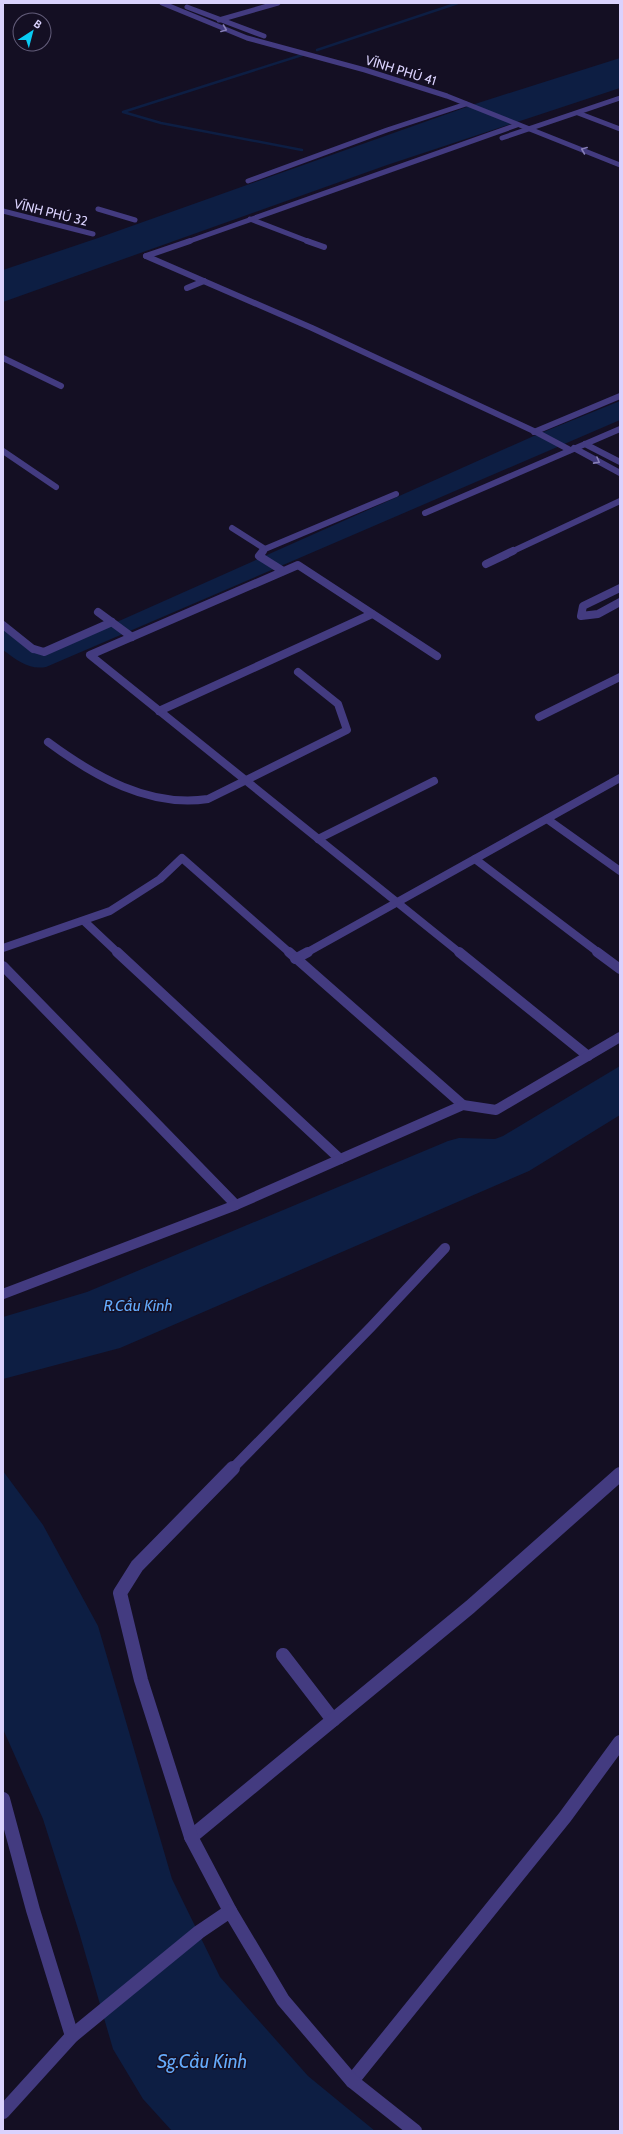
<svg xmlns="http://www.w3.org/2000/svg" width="623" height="2134" viewBox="0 0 623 2134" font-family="Cabin,sans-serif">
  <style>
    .water { fill: #0d1e43 }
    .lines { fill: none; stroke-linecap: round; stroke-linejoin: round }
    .stream { stroke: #0d1e43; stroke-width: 2.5 }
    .street-far4 { stroke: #433b80; stroke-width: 5 }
    .street-far3 { stroke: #433b80; stroke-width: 6 }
    .street-far2 { stroke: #433b80; stroke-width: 8 }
    .street-far1 { stroke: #433b80; stroke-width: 10 }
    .street { stroke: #433b80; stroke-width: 14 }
    .oneway { stroke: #877fb8 }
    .labels { text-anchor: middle; stroke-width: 3; stroke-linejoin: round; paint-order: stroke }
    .far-street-label { font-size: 13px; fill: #dad2fd; stroke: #140f23 }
    .water-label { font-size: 16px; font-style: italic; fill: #64aafa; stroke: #140f23 }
    .near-water-label { font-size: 19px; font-style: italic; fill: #64aafa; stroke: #140f23 }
  </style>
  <rect width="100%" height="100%" fill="#140f23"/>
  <g class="water">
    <path d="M620,58V88L387,165L3,302V270L98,238L478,103Z"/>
    <path d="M620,401V420L46,667C28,670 17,660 3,650V628L45,654L536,435Z"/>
    <path d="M620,1066V1115L529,1171L120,1348L3,1379V1317L87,1292L448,1141L459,1138L495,1139L503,1136Z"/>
    <path d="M3,1471L43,1525L98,1626L172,1879L220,1977L308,2076L375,2131H172L143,2099L113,2049L79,1932L43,1819L3,1729Z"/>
  </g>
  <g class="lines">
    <g class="stream">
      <path d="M317,50L458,3"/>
      <path d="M302,55L123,112L161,123L302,150"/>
    </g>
    <g class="street-far4">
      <path d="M162,3L247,38L365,70L447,96L620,165"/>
      <path d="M187,7L264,36"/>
      <path d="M219,20L278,3"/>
      <path d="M578,113L620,129"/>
      <path d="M502,138L620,98"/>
      <path d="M248,181L387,130L466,104"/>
      <path d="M98,209L135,220"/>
      <path d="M3,211L93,234"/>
      <path d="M250,219L310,242"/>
      <path d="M187,242L517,125"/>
    </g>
    <g class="street-far3">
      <path d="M307,241L324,247"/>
      <path d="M146,256L312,328L538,433L570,450"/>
      <path d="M146,256L190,241"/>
      <path d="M187,288L204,281"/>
      <path d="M3,358L61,386"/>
      <path d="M534,432L620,396"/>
      <path d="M585,444L620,462"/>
      <path d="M574,448L620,473"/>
      <path d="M3,451L56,487"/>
      <path d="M425,513L620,429"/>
      <path d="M232,528L265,549L262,552"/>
      <path d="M265,549L396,494"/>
      <path d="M511,552L620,501"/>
    </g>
    <g class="street-far2">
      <path d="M263,551L259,556L283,571"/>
      <path d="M486,564L513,551"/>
      <path d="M620,588L583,606L581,616L598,614L620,602"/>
      <path d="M98,612L132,637"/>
      <path d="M3,625L33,649"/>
      <path d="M34,649L44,652L112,622"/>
      <path d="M437,656L298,565L90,655L460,953"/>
      <path d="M159,711L372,614"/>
      <path d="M539,717L620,677"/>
      <path d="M48,742C94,776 149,808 208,799L347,730L338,704L298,672"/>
      <path d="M547,819L620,871"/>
      <path d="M318,839L434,781"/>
      <path d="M475,859L599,953"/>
      <path d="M84,921L118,953"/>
      <path d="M3,948L110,911L160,879L182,858L290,953"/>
      <path d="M306,953L620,778"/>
    </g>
    <g class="street-far1">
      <path d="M117,952L340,1159"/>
      <path d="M289,952L463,1105"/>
      <path d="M459,952L588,1056"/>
      <path d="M597,952L620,969"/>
      <path d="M295,959L308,952"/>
      <path d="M3,966L236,1205"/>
      <path d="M3,1294L236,1205L463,1105L496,1110L620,1037"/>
      <path d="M232,1469L371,1327L445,1248"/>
    </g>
    <g class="street">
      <path d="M283,1655L333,1720"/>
      <path d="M3,1799L33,1910L72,2036"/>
      <path d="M191,1837L470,1607L620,1474"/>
      <path d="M230,1911L191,1837L141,1680L120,1593L137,1566L233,1468"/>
      <path d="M352,2081L565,1817L620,1742"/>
      <path d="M3,2112L72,2036L199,1932L230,1911L283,2000L352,2081L415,2131"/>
    </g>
  </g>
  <defs><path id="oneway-chevron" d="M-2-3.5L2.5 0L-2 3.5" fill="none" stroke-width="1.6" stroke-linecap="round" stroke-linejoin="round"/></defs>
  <g class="oneway">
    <use href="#oneway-chevron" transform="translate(224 29) rotate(21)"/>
    <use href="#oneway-chevron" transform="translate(584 150) rotate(-158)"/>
    <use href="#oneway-chevron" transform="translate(597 461) rotate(29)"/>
  </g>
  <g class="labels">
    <g class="far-street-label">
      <text transform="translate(401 70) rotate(17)" y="5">VĨNH PHÚ 41</text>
      <text transform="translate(51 212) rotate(14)" y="5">VĨNH PHÚ 32</text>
    </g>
    <g class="water-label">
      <text x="138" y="1311">R.Cầu Kinh</text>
    </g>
    <g class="near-water-label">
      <text x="202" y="2068">Sg.Cầu Kinh</text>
    </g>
  </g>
  <rect width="623" height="2134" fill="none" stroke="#dad2fd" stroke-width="8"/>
  <g transform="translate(32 32) rotate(36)"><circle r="19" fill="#140f23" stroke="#635d7a"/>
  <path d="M0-3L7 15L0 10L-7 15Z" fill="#09cbf3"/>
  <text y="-6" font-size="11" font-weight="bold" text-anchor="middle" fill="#dad2fd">B</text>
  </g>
</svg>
